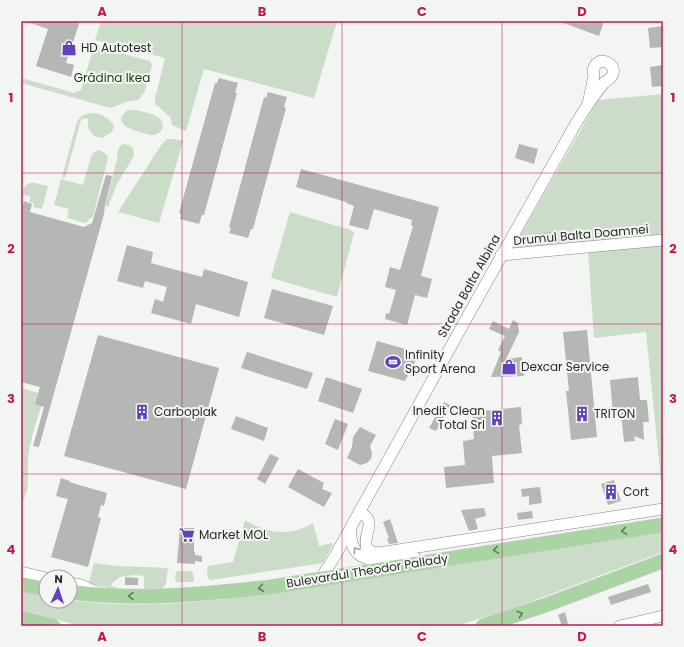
<svg xmlns="http://www.w3.org/2000/svg" width="684" height="647" viewBox="0 0 684 647" font-family="Poppins,sans-serif">
  <style>
    .green { fill: #cbddc8; fill-rule: evenodd }
    .building { fill: #b4b7b3 }
    .lines { fill: none; stroke-linecap: round; stroke-linejoin: round }
    .minor-casing { stroke: #858885; stroke-width: 12 }
    .major-casing { stroke: #d0d0d0; stroke-width: 15 }
    .minor { stroke: #fff; stroke-width: 11 }
    .major { stroke: #aad4a3; stroke-width: 14 }
    .oneway { stroke: #647760 }
    .oneway2 { stroke: #9fa09f }
    .grid { fill: none; stroke: #c2185b; stroke-width: 1; stroke-opacity: 0.55 }
    .labels { text-anchor: middle; stroke-width: 4; stroke-linejoin: round; paint-order: stroke }
    .poi-label { font-size: 12px; fill: #2a2b2a; stroke: #f2f5f1; text-anchor: start }
    .park-label { font-size: 12px; fill: #163910; stroke: #f2f5f1 }
    .street-label { font-size: 12px; fill: #2a2b2a; stroke: #f2f5f1 }
    .neatline { fill: none; stroke: #c2185b; stroke-width: 1.5 }
    .grid-label { font-size: 13px; text-anchor: middle; font-weight: bold; fill: #c2185b }
  </style>
  <rect width="100%" height="100%" fill="#f2f5f1"/>
  <g class="green">
    <path d="M101,21H337L314,98L204,69L186,131L172,125L171,118L155,104V99L165,58L95,40Z"/>
    <path d="M94,46L150,61L152,66L144,93L141,97L138,100L126,102L111,108L103,106L21,83V78L74,93L81,90Z"/>
    <path d="M663,94V481H661L646,332L594,338L588,252L506,260L598,100Z"/>
    <path d="M128,110C134,109 156,114 160,119C167,126 160,136 151,135C141,133 107,125 128,110Z"/>
    <path d="M91,113C99,113 110,117 114,126L112,132L102,138L94,136L88,128V119L85,118L81,120L65,178L62,177L77,121L83,115Z"/>
    <path d="M167,139H174L183,141L159,223L118,212L161,145Z"/>
    <path d="M124,144L129,145L133,148L134,156L117,184L108,207L105,205L117,159L118,150L121,145Z"/>
    <path d="M99,150L106,154L108,158L93,216L85,223L67,218L69,209L54,205L61,179L83,185L91,157L93,153Z"/>
    <path d="M30,183H35L48,186L42,209L33,207L34,203L29,202L31,197L22,194L25,186Z"/>
    <path d="M290,212L351,230L354,233L337,297L271,278Z"/>
    <path d="M21,388L45,395C39,414 29,441 28,460C27,471 31,495 21,501Z"/>
    <path d="M245,520C268,534 289,537 313,523L319,546L332,543L333,545L323,563L211,580L208,578L207,571L208,566L233,562Z"/>
    <path d="M663,532V552L506,611L455,626H80L21,610V591L46,596V601H70V600C135,609 199,603 264,594Z"/>
    <path d="M94,563L118,566L168,568L166,584L162,589L116,590L89,583ZM134,575L144,576V589H122L111,586L112,583L120,577Z"/>
    <path d="M177,571H191L193,574L194,581L193,582H176L175,576Z"/>
  </g>
  <g class="building">
    <path d="M28,21H80L66,63L74,65L71,77L36,66L48,29L28,22Z"/>
    <path d="M558,21H604L599,36Z"/>
    <path d="M663,26V47L650,48L648,28Z"/>
    <path d="M663,65V86L652,87L650,67Z"/>
    <path d="M219,78L238,83L235,93H237L204,215H202L199,224L180,219L181,214L179,213L215,83H217Z"/>
    <path d="M268,92L287,97L284,107L286,108L253,229H251L248,238L229,233L231,228L229,227L264,97L266,98Z"/>
    <path d="M519,144L538,149L534,164L515,158Z"/>
    <path d="M301,169L439,207L421,276L432,279L427,298L415,295L407,325L385,319L386,313L389,314L396,290L385,287L390,267L400,270L413,226L411,225L412,220L374,209L368,230L349,225L354,206L346,203V202L296,187Z"/>
    <path d="M106,175L112,176L105,204L104,214L39,447L33,446L44,407L35,404L40,387L21,382V211L24,201L32,204L30,212L84,227L92,223Z"/>
    <path d="M551,232L552,243L531,245V237L535,236V234Z"/>
    <path d="M127,245L153,252L151,263L202,277L204,269L248,282L239,317L196,304L191,324L151,313L155,299L163,302L167,287L145,281L143,288L117,281Z"/>
    <path d="M272,289L333,306L324,335L264,318Z"/>
    <path d="M513,320L518,323L519,332L506,359L522,357L524,376L491,377L501,352L498,350L505,336L489,329L493,321L509,329Z"/>
    <path d="M587,330L597,437L571,440L566,391H569L563,332Z"/>
    <path d="M98,335L219,368L186,489L64,456Z"/>
    <path d="M377,341L420,353L405,381L368,371Z"/>
    <path d="M247,352L313,373L307,389L241,368Z"/>
    <path d="M326,377L362,389L353,413L318,401Z"/>
    <path d="M638,377L640,400H647L649,422H643L644,440L634,436L635,441L624,442L621,413L613,414L610,380Z"/>
    <path d="M444,402L450,405L436,431L429,428Z"/>
    <path d="M521,407L522,424L519,425L522,453L492,456L494,483L446,488L444,467L465,465L463,441L474,439L472,412Z"/>
    <path d="M236,416L268,428L264,441L231,429Z"/>
    <path d="M335,419L348,424L338,450L325,444Z"/>
    <path d="M360,427L376,435L370,446L372,453L371,459L367,463L360,465L347,458L352,447L353,437Z"/>
    <path d="M270,454L279,458L265,484L257,479Z"/>
    <path d="M298,469L324,483L322,489L332,493L324,507L288,487Z"/>
    <path d="M61,478L70,481L69,482L107,493L104,506L101,505L98,517L101,518L88,567L51,557L68,499L56,496Z"/>
    <path d="M614,480L621,501L608,505L601,484Z"/>
    <path d="M540,487L542,503L529,505V496L522,497L521,489Z"/>
    <path d="M484,508L486,516L475,519L478,529L469,531L461,510Z"/>
    <path d="M532,511L533,518L518,520L517,513Z"/>
    <path d="M390,519L398,543L389,544L387,538H389L383,522Z"/>
    <path d="M180,528H194V552H195V555L202,556V562L195,561V564L177,563Z"/>
    <path d="M125,577L138,578V585H125Z"/>
    <path d="M648,584L651,592L611,605L608,597Z"/>
    <path d="M565,612L568,624L562,626L558,615Z"/>
  </g>
  <g class="lines">
    <g class="minor-casing">
      <g id="minor">
        <path d="M501,255L663,240"/>
        <path d="M359,512C380,522 361,534 367,548L372,552L379,553L663,509"/>
        <path d="M351,527C347,571 387,560 415,558"/>
        <path d="M21,572L46,578"/>
        <path d="M321,578L335,556C414,412 494,268 575,125C584,110 593,96 604,83C607,80 611,79 613,74C615,66 608,61 601,61L596,64L593,70L594,76L588,104"/>
        <path d="M70,583L81,585L98,593"/>
        <path d="M620,626L663,616"/>
      </g>
    </g>
    <g class="major-casing">
      <g id="major">
        <path d="M21,584L46,589"/>
        <path d="M70,592C140,601 201,594 270,587L663,525"/>
        <path d="M21,618L53,626"/>
        <path d="M483,626L546,605L663,561"/>
      </g>
    </g>
    <use href="#minor" class="minor"/>
    <use href="#major" class="major"/>
  </g>
  <defs><path id="oneway-chevron" d="M-2-3.5L2.5 0L-2 3.5" fill="none" stroke-width="1.6" stroke-linecap="round" stroke-linejoin="round"/></defs>
  <g class="oneway">
    <use href="#oneway-chevron" transform="translate(624 531) rotate(171)"/>
    <use href="#oneway-chevron" transform="translate(496 550) rotate(171)"/>
    <use href="#oneway-chevron" transform="translate(261 588) rotate(173)"/>
    <use href="#oneway-chevron" transform="translate(131 596) rotate(-179)"/>
    <use href="#oneway-chevron" transform="translate(520 614) rotate(-19)"/>
  </g>
  <use class="oneway2" href="#oneway-chevron" transform="translate(356 550) rotate(-126)"/>
  <path class="grid" d="M182,21V626M342,21V626M502,21V626M21,173H663M21,324H663M21,474H663"/>
  <defs>
    <g id="shop-bare" transform="scale(1.2)"><path d="M-5-2.5h2.3a2.7 3.5 0 0 1 5.4 0H5L5.5 6h-11ZM-1.5-2.5h3a1.5 2.3 0 0 0-3 0Z" fill="#6241b9" stroke="#f2f5f1" stroke-width="2.5" paint-order="stroke"/></g>
    <g id="stadium-bare" transform="scale(1.2)"><path d="M0-5a6.5 5 0 1 0 0 10a6.5 5 0 1 0 0-10ZM-3.5-1.8h7v3.6h-7Z" fill="#6241b9" stroke="#f2f5f1" stroke-width="2.5" paint-order="stroke"/></g>
    <g id="building-bare" transform="scale(1.2)"><path d="M-4-6H4V6H1V3H-1V6H-4ZM-2.5-4.3h1.7v1.8h-1.7ZM.8-4.3h1.7v1.8H.8ZM-2.5-1h1.7V.8h-1.7ZM.8-1h1.7V.8H.8Z" fill="#6241b9" stroke="#f2f5f1" stroke-width="2.5" paint-order="stroke"/></g>
    <g id="supermarket-bare" transform="scale(1.2)"><path d="M-6-5.5h2.5l.6 2H6L4.5 2H-2.5L-4.4-4H-6ZM-1.5 3.2a1.3 1.3 0 1 0 .1 0ZM3 3.2a1.3 1.3 0 1 0 .1 0Z" fill="#6241b9" stroke="#f2f5f1" stroke-width="2.5" paint-order="stroke"/></g>
  </defs>
  <g fill-rule="evenodd">
    <use href="#shop-bare" x="69" y="48"/>
    <use href="#stadium-bare" x="393" y="362"/>
    <use href="#shop-bare" x="509" y="367"/>
    <use href="#building-bare" x="142" y="412"/>
    <use href="#building-bare" x="582" y="414"/>
    <use href="#building-bare" x="497" y="418"/>
    <use href="#building-bare" x="611" y="492"/>
    <use href="#supermarket-bare" x="187" y="535"/>
  </g>
  <g class="labels">
    <g class="poi-label">
      <text x="81" y="52">HD Autotest</text>
      <text x="405" y="359">Infinity<tspan x="405" dy="14">Sport Arena</tspan></text>
      <text x="521" y="371">Dexcar Service</text>
      <text x="485" y="415" text-anchor="end">Inedit Clean<tspan x="485" dy="14">Total Srl</tspan></text>
      <text x="154" y="416">Carboplak</text>
      <text x="594" y="418">TRITON</text>
      <text x="623" y="496">Cort</text>
      <text x="199" y="539">Market MOL</text>
    </g>
    <g class="park-label">
      <text x="112" y="82">Grădina Ikea</text>
    </g>
    <g class="street-label">
      <text transform="translate(581 235) rotate(-5)" y="4">Drumul Balta Doamnei</text>
      <text transform="translate(469 286) rotate(-61)" y="4">Strada Balta Albina</text>
      <text transform="translate(367 571) rotate(-9)" y="4">Bulevardul Theodor Pallady</text>
    </g>
  </g>
  <rect width="684" height="647" fill="none" stroke="#f2f5f1" stroke-width="44"/>
  <g transform="translate(58 589) rotate(3)"><circle r="19" fill="#f2f5f1" stroke="#a2a4a1"/>
  <path d="M0-3L7 15L0 10L-7 15Z" fill="#6241b9"/>
  <text y="-6" font-size="11" font-weight="bold" text-anchor="middle" fill="#2a2b2a">N</text>
  </g>
  <rect x="22" y="22" width="640" height="603" class="neatline"/>
  <g class="grid-label">
    <text x="102" y="16">A</text>
    <text x="262" y="16">B</text>
    <text x="422" y="16">C</text>
    <text x="582" y="16">D</text>
    <text x="11" y="102">1</text>
    <text x="673" y="102">1</text>
    <text x="11" y="253">2</text>
    <text x="673" y="253">2</text>
    <text x="11" y="403">3</text>
    <text x="673" y="403">3</text>
    <text x="11" y="554">4</text>
    <text x="673" y="554">4</text>
    <text x="102" y="641">A</text>
    <text x="262" y="641">B</text>
    <text x="422" y="641">C</text>
    <text x="582" y="641">D</text>
  </g>
</svg>
